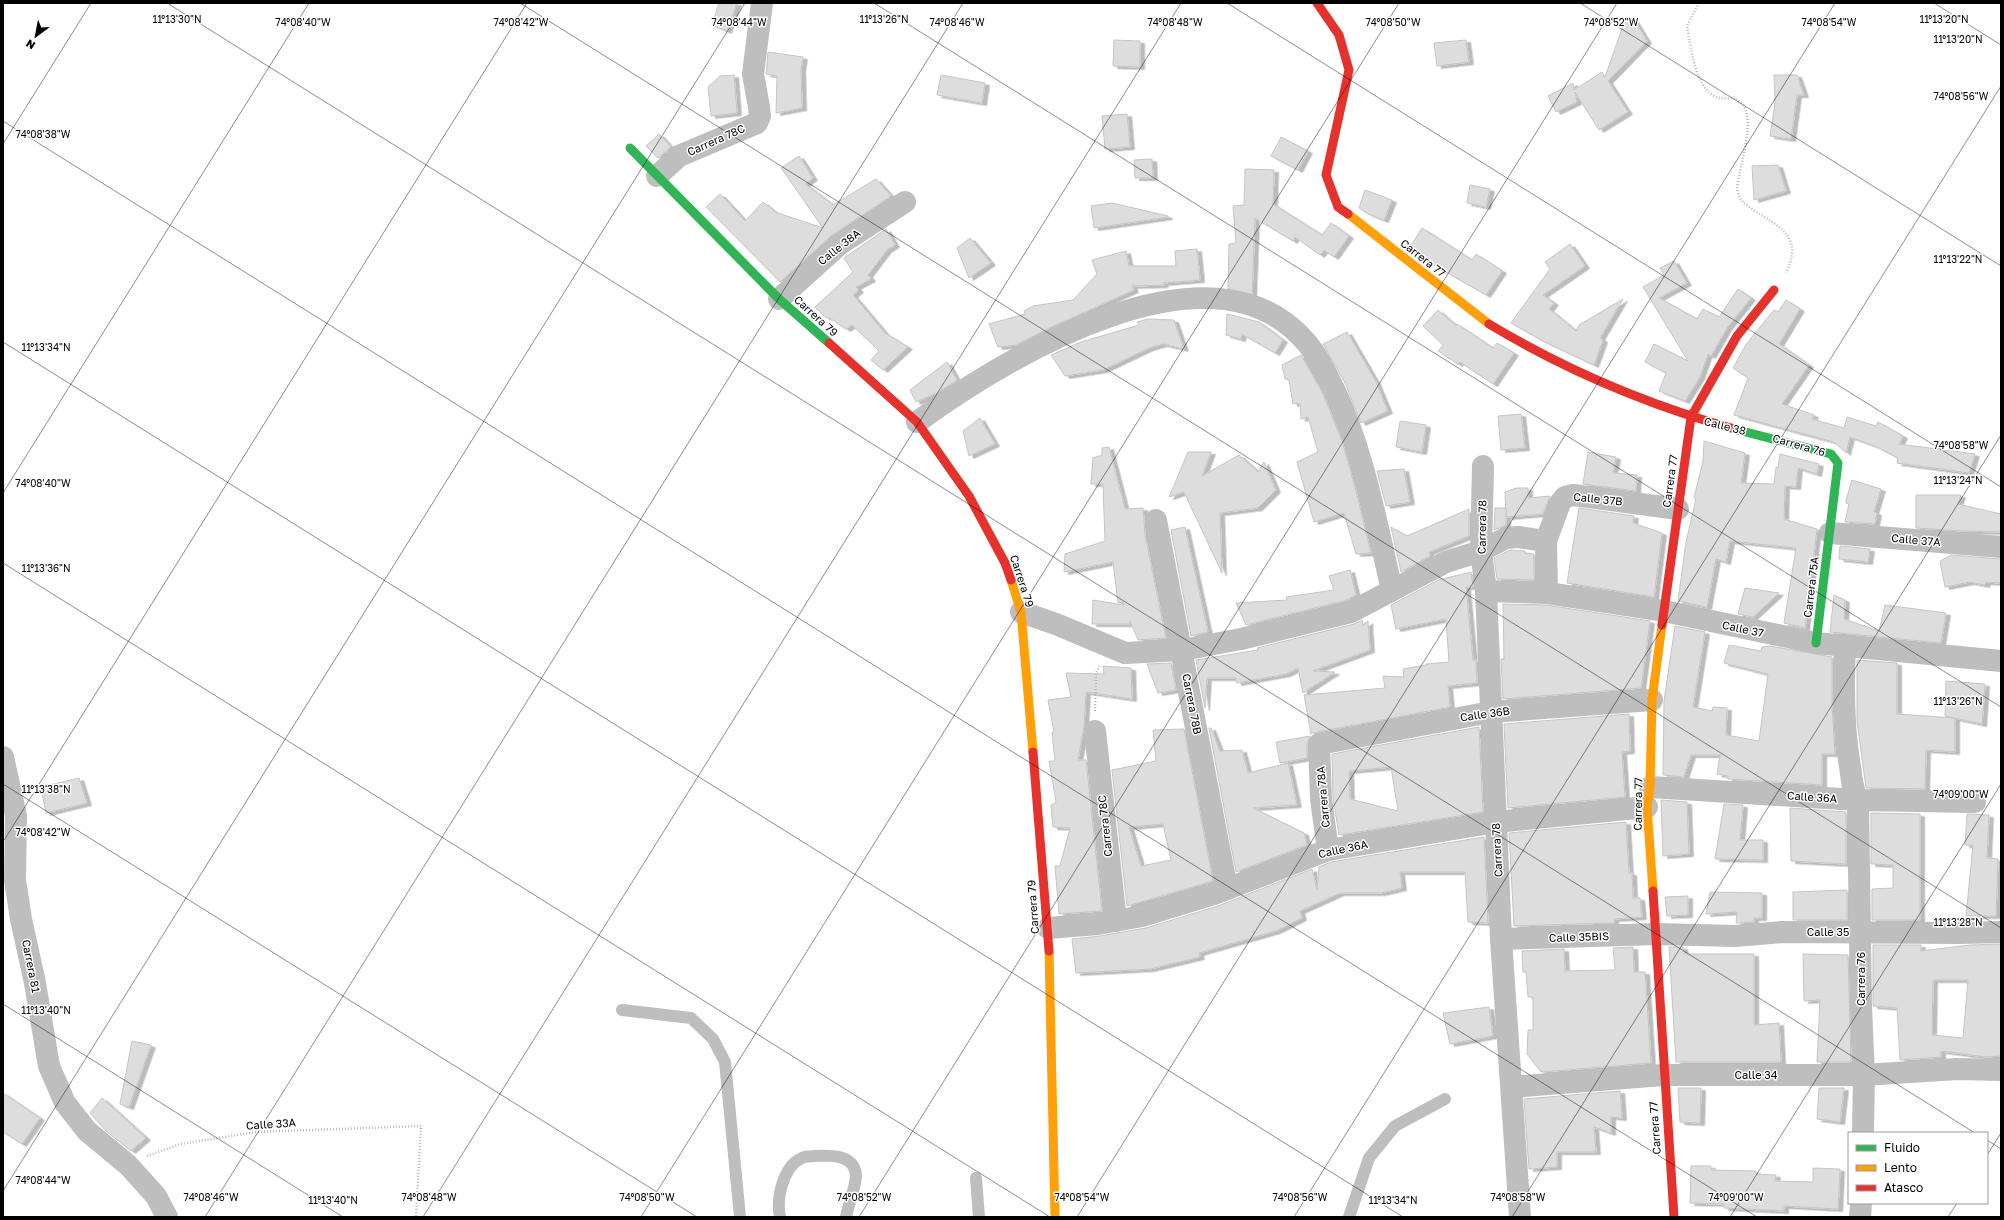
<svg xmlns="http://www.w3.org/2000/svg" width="2004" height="1220" viewBox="0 0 2004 1220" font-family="'Golos Text',sans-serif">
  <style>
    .building { fill: #ddd; stroke: #c5c5c5; fill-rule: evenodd; filter: url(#shadow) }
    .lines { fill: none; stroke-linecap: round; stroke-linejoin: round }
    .path { stroke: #b8b8b8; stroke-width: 2.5; stroke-dasharray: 1 2; stroke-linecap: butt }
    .lane { stroke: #bebebe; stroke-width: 12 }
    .street { stroke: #bebebe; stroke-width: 22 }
    .fast { stroke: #30b455; stroke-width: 9 }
    .slow { stroke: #ff9f0a; stroke-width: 9 }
    .jam { stroke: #e5322d; stroke-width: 9 }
    .ticks { fill: none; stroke: #000; stroke-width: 1; stroke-opacity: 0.45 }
    .labels { text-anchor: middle; stroke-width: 3; stroke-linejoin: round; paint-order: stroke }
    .street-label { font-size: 11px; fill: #000; stroke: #fff }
    .ticks-label { font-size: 10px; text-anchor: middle; fill: #000; stroke: #fff; stroke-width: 3; stroke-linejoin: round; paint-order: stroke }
  </style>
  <defs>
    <filter id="shadow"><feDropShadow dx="4.5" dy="2.5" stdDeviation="0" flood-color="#0004"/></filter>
  </defs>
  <rect width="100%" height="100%" fill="#fff"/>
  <g class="building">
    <path d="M719,3H737L727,31L712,25Z"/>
    <path d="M1633,18L1647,41L1608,81L1628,112L1599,130L1575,92L1577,102L1556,112L1548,96L1573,83L1574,90L1602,72L1605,77L1624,23Z"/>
    <path d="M1114,40L1140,41V67L1113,66Z"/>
    <path d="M1466,40L1469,62L1437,66L1434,43Z"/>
    <path d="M768,52L803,57L801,69L802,108L776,113L777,76L766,74Z"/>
    <path d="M734,75L737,113L711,116L708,87L720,76Z"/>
    <path d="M941,75L985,83L982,103L937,95Z"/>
    <path d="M1774,75H1797L1804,95H1797L1791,139L1770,136L1775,104Z"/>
    <path d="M1127,114L1130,147L1105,149L1102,116Z"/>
    <path d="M659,134L671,147L658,158L646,146Z"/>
    <path d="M1281,137L1308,151L1298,170L1271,156Z"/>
    <path d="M799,156L813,178L805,184L833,205L876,179L891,196L832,235L780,282L706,207L720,194L745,221L763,202L775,212L823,228L781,168Z"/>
    <path d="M1152,159L1153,178H1135L1134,160Z"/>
    <path d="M1778,165L1786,191L1754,200L1752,166Z"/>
    <path d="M1245,169L1274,170L1273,204L1322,235L1331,223L1349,236L1334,257L1324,250L1320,255L1295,237L1293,241L1255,218L1252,295L1228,289L1229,244L1236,243L1233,206L1244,205Z"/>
    <path d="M1470,185L1490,189L1486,207L1467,203Z"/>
    <path d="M1365,190L1392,200L1384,220L1368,214L1359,208Z"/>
    <path d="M1112,203L1168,216V217L1094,228L1091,206Z"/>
    <path d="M1422,228L1472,260L1476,254L1502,271L1486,295L1434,265L1410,247Z"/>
    <path d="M886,229L895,245L887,250L868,275L871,279L856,287L859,290L853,295L885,333L908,347L883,370L871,360L879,351L852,325L846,329L828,317L826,318L815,307L853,272L844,258Z"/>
    <path d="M970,238L991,263L969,278L957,248Z"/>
    <path d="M1570,244L1585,266L1543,295L1554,303L1549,309L1576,331L1579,325L1623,299L1600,338L1603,340L1594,365L1543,341L1511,323L1550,269L1545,262Z"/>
    <path d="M1197,249L1200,280L1163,283L1164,285L1132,286L1134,290L1049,328L1016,345L998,347L989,324L1025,314L1024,311L1033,306L1073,300L1097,274L1092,260L1126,251L1129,266H1176L1175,251Z"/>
    <path d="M1674,261L1687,283L1659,298L1697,319L1703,309L1719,317L1738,289L1751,298L1727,328L1711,356L1708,354L1700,377L1685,401L1659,391L1666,373L1645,362L1654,344L1688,361L1643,287L1664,275L1660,268Z"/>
    <path d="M1786,300L1800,309L1779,344L1809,365L1782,404L1814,415L1812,419L1844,428L1847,417L1876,426L1878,422L1903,436L1899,444L1975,454L1969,473L1897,463L1898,458L1875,446L1850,437L1846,453L1834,442L1734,415L1748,378L1733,368L1747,343L1774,310L1778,312Z"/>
    <path d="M1438,310L1456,326L1457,324L1493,348L1497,343L1514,353L1493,384L1460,362L1458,364L1438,351L1443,345L1423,326Z"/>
    <path d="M1227,314L1259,322L1283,340L1275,353L1242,334L1241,339L1226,335Z"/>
    <path d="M1148,319L1174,320L1184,349L1163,344L1149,348L1103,370L1065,376L1051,355L1081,342L1139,325L1137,322Z"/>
    <path d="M1347,332L1376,382L1388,411L1361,423L1345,383L1323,344Z"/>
    <path d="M1301,355L1323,394L1342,441L1356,491L1371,553L1356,554L1344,513L1314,522L1297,462L1318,452L1308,417L1301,419L1300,403L1293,404L1289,380L1285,379L1282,365Z"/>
    <path d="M947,362L957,380L937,393L916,402L910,390Z"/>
    <path d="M1521,414L1525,448L1501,450L1498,416Z"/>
    <path d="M980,418L995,444L969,456L963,431Z"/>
    <path d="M1400,421L1426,425L1422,452L1396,447Z"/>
    <path d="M1704,441L1745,453L1741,483L1774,484L1776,467L1778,468L1780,454L1819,464L1817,474L1798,468L1796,487L1785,486L1784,519L1817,529L1805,628L1784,623L1796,548L1730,541L1726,562L1716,559L1707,607L1678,601L1686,542L1696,499L1694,498L1703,461Z"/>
    <path d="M1109,447L1125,509L1143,508L1145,535L1166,638L1138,640L1130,621V624H1092L1093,600L1124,605L1123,602L1118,603L1113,562L1064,572L1065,554L1105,541L1103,484H1091L1093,458L1102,455V448Z"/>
    <path d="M1188,452H1211L1202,476L1239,455L1258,472L1264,462L1276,490L1258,508L1220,513L1222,573L1184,492L1169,497Z"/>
    <path d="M1588,452L1616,457L1613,473L1637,475L1636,491L1583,484Z"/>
    <path d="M1404,469L1410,502L1386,506L1377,471Z"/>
    <path d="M1852,480L1881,489L1874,512L1877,513L1875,524L1845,522L1849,504L1846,503V500Z"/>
    <path d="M1516,488H1528V498L1550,496L1543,514L1506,517L1505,492Z"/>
    <path d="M1916,495H1961L1958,504L2001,514V532L1963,531L1916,528Z"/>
    <path d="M1495,508H1506V525L1494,530Z"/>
    <path d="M1579,508L1634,516L1633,523L1662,533L1654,597L1567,583Z"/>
    <path d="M1469,509V536L1429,552L1430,556L1401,572L1391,527L1407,536Z"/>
    <path d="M1185,527L1208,632L1191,636L1171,530Z"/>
    <path d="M1840,546L1870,549L1868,562L1839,559Z"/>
    <path d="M1510,550L1525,551V553L1534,554V580L1497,579L1494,558Z"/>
    <path d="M1951,555L2001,559V583L1986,582L1985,585L1970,582L1945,587L1940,561Z"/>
    <path d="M1350,570L1356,595L1347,600L1246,625L1236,603L1287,600L1286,597L1334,590L1329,576Z"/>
    <path d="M1471,572L1473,587H1466L1473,660H1476L1477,683L1448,686L1450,707L1317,732L1311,734L1304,695L1385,688L1383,676L1404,677L1403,669L1426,665V664L1449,662L1446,619L1396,629L1391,605L1438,580Z"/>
    <path d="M1745,588L1779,593L1753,617L1738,614Z"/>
    <path d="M1834,595L1845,600L1844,619L1879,631L1885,605L1946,613L1941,643L1830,632Z"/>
    <path d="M1503,604L1546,605L1650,621L1641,688L1503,699L1501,659H1504Z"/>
    <path d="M1362,620L1363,626L1368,621L1370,650L1313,671L1335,672L1303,693L1298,668L1286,674L1237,683L1236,678H1207L1205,708L1196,660L1258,650L1257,648L1354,624Z"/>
    <path d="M1675,626L1705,632L1693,707L1712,711L1713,707L1727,708L1726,735L1759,741L1768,674L1724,663L1729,645L1761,651L1762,647L1770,646L1832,657V707L1835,754H1822V785L1728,779V776L1717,774L1720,755H1691L1684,777L1663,775L1664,701Z"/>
    <path d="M1857,660L1897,663V714L1955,718V752L1926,750L1925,789L1866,788L1857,721Z"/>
    <path d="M1171,663L1176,690L1158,693L1147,664Z"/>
    <path d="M1103,666L1131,668L1132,699L1086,692L1084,725L1078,760H1086L1102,911L1059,914L1055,866H1060L1070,828L1053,827L1051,805L1056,802L1049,761H1055L1052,732H1054L1048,700L1071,697L1066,673L1104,674Z"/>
    <path d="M1946,681L1985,684L1982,724L1945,716Z"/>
    <path d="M1629,714L1630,751L1622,752L1625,797L1508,808L1504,724Z"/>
    <path d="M1479,727L1483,812L1339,835L1333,798L1332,754ZM1391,767L1398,811L1350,799L1349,771Z"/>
    <path d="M1209,728H1211L1220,751L1242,750L1248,773L1288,763L1297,805L1253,808L1304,833L1307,845L1236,872Z"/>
    <path d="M1184,729L1213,881L1127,906L1112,770L1156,761L1153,730ZM1163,824L1171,860L1141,866L1129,827Z"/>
    <path d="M1310,736L1307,744V758L1280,763L1276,742Z"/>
    <path d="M79,778L87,803L46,813L41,787Z"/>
    <path d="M1661,800L1687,802L1689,854L1663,856Z"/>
    <path d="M1724,804L1743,805L1740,840H1763V860L1715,859Z"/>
    <path d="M1790,808L1846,812V864L1791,861Z"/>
    <path d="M1871,813L1920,814V920H1872V889L1893,888V865L1871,864Z"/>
    <path d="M1967,814L1989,815L1987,858L1998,859L1996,916H1966L1973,845H1965Z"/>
    <path d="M1626,822L1629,873H1632L1633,898H1640L1642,917L1614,919V923H1610L1514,926L1509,833Z"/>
    <path d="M1484,837L1488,923L1468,922L1465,872H1400L1402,888L1381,893H1340L1300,911L1302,918L1276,931L1199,953L1200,957L1150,969L1076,973L1072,939L1100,936L1146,928L1218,906L1312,869L1317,890L1319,867L1331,862Z"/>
    <path d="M1847,890V920H1793V892Z"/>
    <path d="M1710,892L1762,893V918H1754V922L1736,923L1737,912L1706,914Z"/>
    <path d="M1688,896V915L1667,916L1665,897Z"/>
    <path d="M2001,944V1056L1986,1057L1941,1051V1057L1900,1060L1897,1008L1873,1006V945H1921V951L1970,945ZM1933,980H1968L1963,1038L1932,1035Z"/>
    <path d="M1633,947L1634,972H1645L1651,1063L1541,1072L1527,1054L1528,1030H1533V997H1528L1526,972H1523L1522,951L1564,949L1565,971L1615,970L1613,948Z"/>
    <path d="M1669,947H1683L1684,954H1754V1025L1779,1023L1781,1062H1676Z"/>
    <path d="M1803,954L1848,955L1851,1062H1817L1820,1000L1804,1001Z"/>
    <path d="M1489,1007L1493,1036L1450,1044L1443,1013Z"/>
    <path d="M132,1041L151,1045L129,1107L120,1104Z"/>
    <path d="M1678,1088H1701L1700,1123L1680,1122Z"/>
    <path d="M1819,1088H1844L1840,1122L1817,1119Z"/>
    <path d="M1620,1091L1622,1118L1611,1117V1133L1594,1127L1596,1152H1557V1167L1529,1169L1524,1099Z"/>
    <path d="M3,1093L40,1118L22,1144L3,1132Z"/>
    <path d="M102,1098L146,1138L131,1151L106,1131L90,1113Z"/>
    <path d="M1691,1166H1711V1170L1756,1171V1174L1776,1175L1775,1181L1813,1182V1168L1840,1169L1838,1209L1784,1206V1211L1724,1208V1204L1690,1203Z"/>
  </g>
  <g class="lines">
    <g class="path">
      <path d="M1699,3L1687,26C1691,47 1695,88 1716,97C1721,99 1729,98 1735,98C1737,100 1742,103 1744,106C1753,121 1743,156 1740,172C1739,178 1736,187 1738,193C1740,201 1746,205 1752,209C1779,227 1804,236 1786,273"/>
      <path d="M1095,711L1096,673L1100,665"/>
      <path d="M147,1156L181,1144L255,1132L421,1126L416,1217"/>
    </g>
    <g class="lane">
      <path d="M622,1010L691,1018L713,1039L725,1062L740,1217"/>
      <path d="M976,1178L979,1217"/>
      <path d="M780,1217C776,1199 783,1166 802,1158C805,1156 811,1157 814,1156C830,1155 854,1154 856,1175C856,1186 848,1206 846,1217"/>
      <path d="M1349,1217L1369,1158L1395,1126L1445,1099"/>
    </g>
    <g class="street">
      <path d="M657,176L679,156L757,123L760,116L759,107L753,74L762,3"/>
      <path d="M779,299L840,244L905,202"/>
      <path d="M917,422C1006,358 1210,232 1305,341C1317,354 1326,373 1334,389C1364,452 1376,522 1392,590"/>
      <path d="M1483,466L1481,551L1486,591L1501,939L1520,1217"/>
      <path d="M1156,520L1227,889"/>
      <path d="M1830,533L2001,547"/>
      <path d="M1546,541L1560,503L1565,497L1573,495L1678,509"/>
      <path d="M1486,591L1547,593L1620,604L1664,611L1816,643L2001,661"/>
      <path d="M1021,612L1056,624L1125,653L1182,650L1241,639L1351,612L1446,562L1481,551L1506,538L1518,537L1546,541L1547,593"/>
      <path d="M1845,646C1843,687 1843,727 1850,767C1852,779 1852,790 1858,800L1861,1007L1864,1075L1863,1133"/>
      <path d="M1095,731L1116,921"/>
      <path d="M3,757L16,816L15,880L21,919L35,983L49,1066L65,1103L87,1131L128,1165L156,1196L167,1217"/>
      <path d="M1650,787L1858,800L1975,802"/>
      <path d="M1328,850L1321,799L1319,744L1491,712L1652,700"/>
      <path d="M1048,928L1098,924L1142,916L1214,894L1328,850L1496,822L1647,807"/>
      <path d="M1501,939L1656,934L1735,936L1782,932L1960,933L2001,932"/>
      <path d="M1512,1087L1663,1075H1864L1957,1069L2001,1070"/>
      <path d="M1860,1217L1861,1203"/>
    </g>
    <g class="fast">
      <path d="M630,148L779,299L829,343"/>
      <path d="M1738,430L1831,454L1838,463L1816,643"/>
    </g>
    <g class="slow">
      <path d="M1348,214L1489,324"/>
      <path d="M1011,580L1021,612L1033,752"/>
      <path d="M1653,891L1647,807L1650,787L1652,700L1662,625"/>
      <path d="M1049,951L1055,1217"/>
    </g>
    <g class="jam">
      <path d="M1317,3L1339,35L1349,70L1326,175L1338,207L1348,214"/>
      <path d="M1489,324C1567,371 1651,406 1738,430"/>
      <path d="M829,343L917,422L969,496L1005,563L1011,580"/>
      <path d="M1662,625L1691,417L1737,336L1774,290"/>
      <path d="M1033,752L1049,951"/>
      <path d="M1653,891L1674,1217"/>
    </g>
  </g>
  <path class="ticks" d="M167,3L1975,1133M520,3L2001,928M874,3L2001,707M1227,3L2001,487M1580,3L2001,266M1934,3L2001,45M3,121L1757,1217M3,144L91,3M3,342L1403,1217M3,493L309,3M3,563L1050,1217M3,784L697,1217M3,842L527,3M3,1004L343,1217M1987,1140L2001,1149M1987,1155L2001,1133M3,1191L745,3M205,1217L963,3M423,1217L1181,3M641,1217L1399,3M859,1217L1617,3M1077,1217L1835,3M1294,1217L2001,86M1512,1217L2001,435M1730,1217L2001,784M1948,1217L1957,1203"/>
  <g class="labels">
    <g class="street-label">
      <text transform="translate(716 140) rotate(-24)" y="4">Carrera 78C</text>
      <text transform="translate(839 247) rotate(-38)" y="4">Calle 38A</text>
      <text transform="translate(1423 258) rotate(38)" y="4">Carrera 77</text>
      <text transform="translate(816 316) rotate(42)" y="4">Carrera 79</text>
      <text transform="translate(1725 426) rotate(14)" y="4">Calle 38</text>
      <text transform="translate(1799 445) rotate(16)" y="4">Carrera 76</text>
      <text transform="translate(1670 481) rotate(-82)" y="4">Carrera 77</text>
      <text transform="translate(1598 499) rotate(6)" y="4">Calle 37B</text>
      <text transform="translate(1482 527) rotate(-89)" y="4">Carrera 78</text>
      <text transform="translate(1916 540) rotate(5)" y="4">Calle 37A</text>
      <text transform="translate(1022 581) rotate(72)" y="4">Carrera 79</text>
      <text transform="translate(1811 587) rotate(-83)" y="4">Carrera 75A</text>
      <text transform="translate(1743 629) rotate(12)" y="4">Calle 37</text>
      <text transform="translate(1192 704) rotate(79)" y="4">Carrera 78B</text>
      <text transform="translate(1485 714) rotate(-8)" y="4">Calle 36B</text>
      <text transform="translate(1323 797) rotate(-95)" y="4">Carrera 78A</text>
      <text transform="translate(1812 797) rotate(4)" y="4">Calle 36A</text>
      <text transform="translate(1638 804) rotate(-89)" y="4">Carrera 77</text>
      <text transform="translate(1105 826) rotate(-96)" y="4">Carrera 78C</text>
      <text transform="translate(1343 849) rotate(-12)" y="4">Calle 36A</text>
      <text transform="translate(1497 850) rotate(-93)" y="4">Carrera 78</text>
      <text transform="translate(1033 907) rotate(-94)" y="4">Carrera 79</text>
      <text x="1828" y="936">Calle 35</text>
      <text transform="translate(1579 937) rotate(-2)" y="4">Calle 35BIS</text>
      <text transform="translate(31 966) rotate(79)" y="4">Carrera 81</text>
      <text transform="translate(1861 979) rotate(-90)" y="4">Carrera 76</text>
      <text x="1756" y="1079">Calle 34</text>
      <text transform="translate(271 1124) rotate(-4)" y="4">Calle 33A</text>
      <text transform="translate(1655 1128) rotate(-94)" y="4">Carrera 77</text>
    </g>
  </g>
  <g class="ticks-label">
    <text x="177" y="23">11°13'30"N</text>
    <text x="884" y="23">11°13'26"N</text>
    <text x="1944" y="23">11°13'20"N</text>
    <text x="303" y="26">74°08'40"W</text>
    <text x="521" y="26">74°08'42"W</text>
    <text x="739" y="26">74°08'44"W</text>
    <text x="957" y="26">74°08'46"W</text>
    <text x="1175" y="26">74°08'48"W</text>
    <text x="1393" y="26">74°08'50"W</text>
    <text x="1611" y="26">74°08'52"W</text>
    <text x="1829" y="26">74°08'54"W</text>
    <text x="1958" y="43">11°13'20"N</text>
    <text x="1961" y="100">74°08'56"W</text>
    <text x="43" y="138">74°08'38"W</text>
    <text x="1958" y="263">11°13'22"N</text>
    <text x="46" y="351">11°13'34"N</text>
    <text x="1961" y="449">74°08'58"W</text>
    <text x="1958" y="484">11°13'24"N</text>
    <text x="43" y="487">74°08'40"W</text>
    <text x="46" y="572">11°13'36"N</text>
    <text x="1958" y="705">11°13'26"N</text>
    <text x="46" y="793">11°13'38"N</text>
    <text x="1961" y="798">74°09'00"W</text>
    <text x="43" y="836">74°08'42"W</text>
    <text x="1958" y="926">11°13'28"N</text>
    <text x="46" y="1014">11°13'40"N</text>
    <text x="43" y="1184">74°08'44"W</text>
    <text x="211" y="1201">74°08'46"W</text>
    <text x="429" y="1201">74°08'48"W</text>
    <text x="647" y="1201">74°08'50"W</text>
    <text x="864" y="1201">74°08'52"W</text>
    <text x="1082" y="1201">74°08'54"W</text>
    <text x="1300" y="1201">74°08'56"W</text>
    <text x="1518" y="1201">74°08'58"W</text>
    <text x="1736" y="1201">74°09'00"W</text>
    <text x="333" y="1204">11°13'40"N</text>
    <text x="1393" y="1204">11°13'34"N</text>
  </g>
  <rect width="2004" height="1220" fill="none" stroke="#000000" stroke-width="8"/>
  <rect x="1848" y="1132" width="140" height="72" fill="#ffffff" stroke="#999999"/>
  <rect x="1856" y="1145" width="20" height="6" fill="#30b455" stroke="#999999"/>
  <text x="1884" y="1152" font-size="12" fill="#000000">Fluido</text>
  <rect x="1856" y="1165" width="20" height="6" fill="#ff9f0a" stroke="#999999"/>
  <text x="1884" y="1172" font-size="12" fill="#000000">Lento</text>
  <rect x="1856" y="1185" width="20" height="6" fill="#e5322d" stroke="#999999"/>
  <text x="1884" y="1192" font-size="12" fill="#000000">Atasco</text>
  <g transform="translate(36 36) rotate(212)" stroke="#ffffff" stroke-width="3" paint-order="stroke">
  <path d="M0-3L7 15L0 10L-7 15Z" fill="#000000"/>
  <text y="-6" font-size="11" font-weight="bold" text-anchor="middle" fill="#000000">N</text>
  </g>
</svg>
